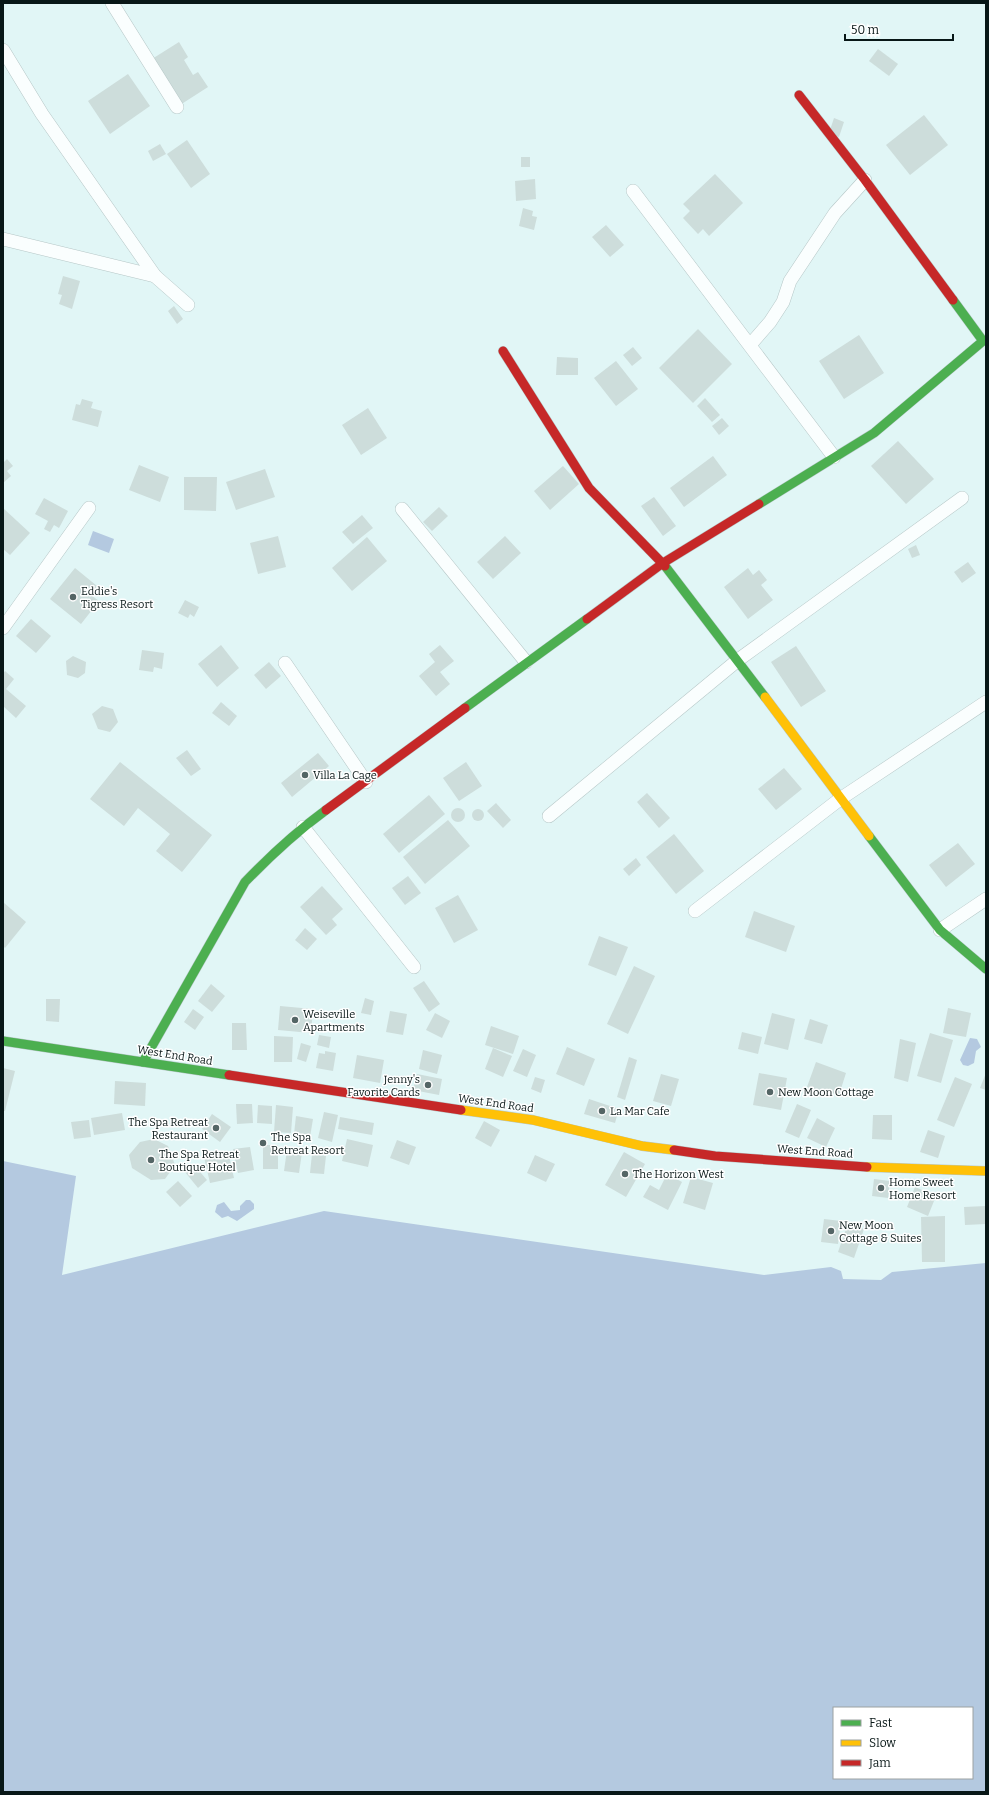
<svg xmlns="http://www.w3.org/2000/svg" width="989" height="1795" viewBox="0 0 989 1795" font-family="Bitter,serif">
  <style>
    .water { fill: #b4c9e0; fill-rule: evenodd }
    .building { fill: #cddddb }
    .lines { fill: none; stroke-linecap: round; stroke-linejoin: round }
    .street-casing { stroke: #b6c7c7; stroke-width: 14 }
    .fast-casing { stroke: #b6c7c7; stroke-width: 10 }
    .slow-casing { stroke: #b6c7c7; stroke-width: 10 }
    .jam-casing { stroke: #b6c7c7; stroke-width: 10 }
    .street { stroke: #fafefe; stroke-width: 13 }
    .fast { stroke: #4caf50; stroke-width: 9 }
    .slow { stroke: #ffc107; stroke-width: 9 }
    .jam { stroke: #c62828; stroke-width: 9 }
    .poi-dot { fill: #546565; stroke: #fff; stroke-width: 1.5 }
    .labels { text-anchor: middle; stroke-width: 3; stroke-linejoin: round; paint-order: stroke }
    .poi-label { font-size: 11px; fill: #081717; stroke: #fff; text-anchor: start }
    .street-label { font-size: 11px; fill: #081717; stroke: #fff }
  </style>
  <rect width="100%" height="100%" fill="#e1f6f6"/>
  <g class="water">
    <path d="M93,531L114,539L109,553L88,545Z"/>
    <path d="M970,1038L977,1039L981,1047L976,1051L974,1063L968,1066L963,1065L960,1060Z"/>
    <path d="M3,1161L76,1176L62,1275L324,1211L764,1275L831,1267L841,1271L843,1279L881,1280L892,1272L986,1263V1792H3ZM834,1708H972V1778H834Z"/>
    <path d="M246,1200H250L254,1204V1209L237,1221L228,1216L222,1218L215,1212L217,1205L224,1202L231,1211L240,1210V1206Z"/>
  </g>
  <g class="building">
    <path d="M179,42L188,57L184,60L193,75L198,72L208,87L180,105L152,59Z"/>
    <path d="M878,49L898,64L889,76L869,61Z"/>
    <path d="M128,74L150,106L110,134L88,101Z"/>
    <path d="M924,115L948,145L910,175L886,145Z"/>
    <path d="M834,118L844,122L839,137L829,133Z"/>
    <path d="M187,140L210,174L191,188L167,154Z"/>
    <path d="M160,144L166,154L153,161L148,151Z"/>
    <rect x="521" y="157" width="9" height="10"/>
    <path d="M715,174L743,203L709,236L703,229L698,234L683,218L690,211L683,204Z"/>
    <path d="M535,179L536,199L516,201L515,181Z"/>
    <path d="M523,208L533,211L532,216L537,217L534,230L519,226Z"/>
    <path d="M606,225L624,245L610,257L592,237Z"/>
    <path d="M63,276L80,281L72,309L59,304L62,295L58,294Z"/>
    <path d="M174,306L183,319L177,324L168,311Z"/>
    <path d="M698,329L732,364L693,403L659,368Z"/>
    <path d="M859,335L884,373L844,399L819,361Z"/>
    <path d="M633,347L642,358L632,366L623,355Z"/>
    <path d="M557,357L578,358V375H556Z"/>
    <path d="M616,361L638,389L616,406L594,378Z"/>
    <path d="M705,398L720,415L712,422L697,406Z"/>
    <path d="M82,399L93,402L91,408L102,411L98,427L72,420L76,404L80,405Z"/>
    <path d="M368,408L387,438L361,455L342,425Z"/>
    <path d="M722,418L729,426L719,435L712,426Z"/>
    <path d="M898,441L934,479L906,504L871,466Z"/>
    <path d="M713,456L727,475L684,507L670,488Z"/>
    <path d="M7,459L13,466L7,471L11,476L3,483V463Z"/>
    <path d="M139,465L169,477L160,502L129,490Z"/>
    <path d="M563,466L579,484L550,510L534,491Z"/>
    <path d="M265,469L275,497L236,510L226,482Z"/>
    <path d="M184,477H217L216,511L184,510Z"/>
    <path d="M654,497L676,526L663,536L641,506Z"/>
    <path d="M44,498L68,511L59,528L54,525L50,532L44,529L48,521L35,514Z"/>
    <path d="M439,507L448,516L432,531L423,522Z"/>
    <path d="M3,508L30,533L10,555L3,549Z"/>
    <path d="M362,515L373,528L353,544L342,532Z"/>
    <path d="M278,536L286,567L258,574L250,543Z"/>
    <path d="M505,536L521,553L493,579L477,562Z"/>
    <path d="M367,537L387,561L352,591L332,568Z"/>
    <path d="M916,545L920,555L912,558L908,549Z"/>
    <path d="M968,562L976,573L962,583L954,572Z"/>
    <path d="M75,568L97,586L91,595L99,601L81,624L50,599Z"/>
    <path d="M748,568L753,575L759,570L767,580L761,585L773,600L748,619L724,587Z"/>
    <path d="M185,600L199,607L194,617L190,614L188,618L178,613Z"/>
    <path d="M31,619L51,636L36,653L16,636Z"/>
    <path d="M221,645L239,668L217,687L198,664Z"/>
    <path d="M440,645L454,661L440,672L450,684L436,696L419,676L435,662L429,654Z"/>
    <path d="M796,646L826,691L801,707L771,662Z"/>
    <path d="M142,650L164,653L162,669L154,667L153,672L139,670Z"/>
    <path d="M73,656L86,662L85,673L78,678L67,675L66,661Z"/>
    <path d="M269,662L281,676L266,689L254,675Z"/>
    <path d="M5,671L14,679L6,689L26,706L16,718L3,706V674Z"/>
    <path d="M221,702L237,716L229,726L212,713Z"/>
    <path d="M102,706L113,709L118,722L110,732L98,729L92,714Z"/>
    <path d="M187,750L201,769L191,776L176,758Z"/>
    <path d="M318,753L329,766L292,797L281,783Z"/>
    <path d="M120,762L212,835L182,872L156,851L170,834L138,808L124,826L90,799Z"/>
    <path d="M466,762L482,786L459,801L443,778Z"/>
    <path d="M784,768L802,789L776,810L758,789Z"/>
    <path d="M647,793L670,818L659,828L637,802Z"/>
    <path d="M429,795L445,814L399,853L383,834Z"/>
    <path d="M496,803L511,820L503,828L487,811Z"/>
    <circle cx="458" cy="815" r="7"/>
    <circle cx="478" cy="815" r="6"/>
    <path d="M448,820L470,846L425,884L403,857Z"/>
    <path d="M674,834L704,871L676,894L646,857Z"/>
    <path d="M958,843L975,864L946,887L929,865Z"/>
    <path d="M636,858L641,865L629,876L623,869Z"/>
    <path d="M408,876L421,893L405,905L392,888Z"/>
    <path d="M322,886L343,909L332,919L337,925L326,935L300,907Z"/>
    <path d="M458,895L478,930L454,943L435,908Z"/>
    <path d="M3,902L26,922L5,948L3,946Z"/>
    <path d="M754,911L795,926L786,952L745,937Z"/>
    <path d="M305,928L317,939L307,950L295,940Z"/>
    <path d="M599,936L628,947L616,976L588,965Z"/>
    <path d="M634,966L655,976L628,1034L607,1024Z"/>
    <path d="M424,981L440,1004L429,1012L413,988Z"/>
    <path d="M211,984L225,996L212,1012L198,1001Z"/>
    <path d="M365,998L374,1001L371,1015L361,1013Z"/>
    <path d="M46,999H60L59,1022L46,1021Z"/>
    <path d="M280,1006L313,1009L311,1033L278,1030Z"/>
    <path d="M948,1008L971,1013L966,1037L943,1033Z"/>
    <path d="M193,1009L204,1017L195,1030L184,1022Z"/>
    <path d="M390,1011L407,1014L403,1035L386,1032Z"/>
    <path d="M435,1013L450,1021L442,1038L426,1030Z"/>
    <path d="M772,1013L795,1019L788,1050L764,1044Z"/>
    <path d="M810,1019L828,1025L822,1044L804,1039Z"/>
    <path d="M232,1023H246L247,1050H232Z"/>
    <path d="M491,1026L519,1036L513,1054L485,1045Z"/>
    <path d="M742,1032L762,1037L758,1054L738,1049Z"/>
    <path d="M930,1033L953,1040L941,1083L917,1076Z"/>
    <path d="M319,1035L331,1037L329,1048L317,1045Z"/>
    <path d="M274,1036L293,1037L292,1062H274Z"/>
    <path d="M900,1039L916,1043L908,1082L894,1078Z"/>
    <path d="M301,1043L311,1046L306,1062L297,1059Z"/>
    <path d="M567,1047L595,1059L584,1086L556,1074Z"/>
    <path d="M493,1048L512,1056L503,1077L485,1069Z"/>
    <path d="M523,1049L536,1055L527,1077L513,1071Z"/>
    <path d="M423,1050L442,1055L437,1074L419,1069Z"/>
    <path d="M325,1051L336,1053L333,1071L316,1068L319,1053L325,1054Z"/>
    <path d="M357,1055L384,1060L380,1083L353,1078Z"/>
    <path d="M629,1057L637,1060L625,1100L617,1097Z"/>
    <path d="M816,1062L846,1073L839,1095L826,1091L825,1094L807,1087Z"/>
    <path d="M3,1068L15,1071L5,1111H3Z"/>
    <path d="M759,1073L787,1078L781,1110L753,1105Z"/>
    <path d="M986,1073V1090L980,1088Z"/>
    <path d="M417,1074L442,1079L439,1095L413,1090Z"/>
    <path d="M661,1074L679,1079L671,1106L653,1101Z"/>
    <path d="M535,1077L545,1080L541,1093L531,1089Z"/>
    <path d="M955,1077L972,1084L954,1127L937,1120Z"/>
    <path d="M115,1081L146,1083L145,1106L114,1104Z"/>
    <path d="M589,1099L619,1109L615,1123L584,1114Z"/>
    <path d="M236,1104H252L253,1123L237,1124Z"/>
    <path d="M797,1104L811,1110L799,1138L785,1132Z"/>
    <path d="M258,1105L272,1106V1124L257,1123Z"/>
    <path d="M276,1105L293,1107L291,1133L274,1132Z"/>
    <path d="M324,1112L338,1115L332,1142L318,1138Z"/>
    <path d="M122,1113L125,1130L94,1135L91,1118Z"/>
    <path d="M212,1114L231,1127L220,1142L202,1129Z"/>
    <path d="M873,1115H892V1140L872,1139Z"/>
    <path d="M296,1116L313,1119L310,1137L294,1134Z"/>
    <path d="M340,1117L374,1123L372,1135L338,1129Z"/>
    <path d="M817,1118L835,1128L826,1147L807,1138Z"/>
    <path d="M89,1120L91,1137L74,1139L71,1122Z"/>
    <path d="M484,1121L500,1130L491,1147L475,1138Z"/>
    <path d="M928,1130L945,1136L938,1158L920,1152Z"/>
    <path d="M154,1139L168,1146L175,1165L165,1179L151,1180L132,1168L129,1155L140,1142Z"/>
    <path d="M347,1139L373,1145L368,1167L342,1161Z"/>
    <path d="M397,1140L416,1147L409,1165L390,1158Z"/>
    <rect x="263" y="1145" width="15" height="24"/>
    <path d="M250,1147L254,1170L238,1173L233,1149Z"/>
    <path d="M287,1150L302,1152L299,1173L284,1171Z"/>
    <path d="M228,1151L234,1178L210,1183L204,1157Z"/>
    <path d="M624,1152L645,1164L626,1197L605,1185Z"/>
    <path d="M312,1154L326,1156L324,1174L310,1173Z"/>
    <path d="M535,1155L555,1164L546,1182L527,1173Z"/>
    <path d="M194,1165L207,1180L198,1188L185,1172Z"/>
    <path d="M667,1174L682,1182L668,1210L643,1197L650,1185L659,1190Z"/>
    <path d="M691,1177L713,1183L705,1210L683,1203Z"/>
    <path d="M874,1179L890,1181L888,1198L872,1196Z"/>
    <path d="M178,1181L192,1196L180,1207L166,1192Z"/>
    <path d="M915,1187L936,1196L928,1216L907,1207Z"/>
    <path d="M986,1206V1224L965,1225L964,1207Z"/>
    <path d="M945,1216V1262H922L921,1217Z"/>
    <path d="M824,1219L841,1221L838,1244L821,1242Z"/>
    <path d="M848,1223L864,1229L854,1258L838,1252Z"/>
  </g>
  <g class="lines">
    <g class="street-casing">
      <g id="street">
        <path d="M112,3L177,107"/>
        <path d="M3,50L42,114L155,276L188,305"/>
        <path d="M633,191L834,457"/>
        <path d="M3,239L155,276"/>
        <path d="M750,345L770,322L783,302L790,281L835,213L865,180"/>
        <path d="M402,509L526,662"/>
        <path d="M3,628L89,508"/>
        <path d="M285,663L366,782"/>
        <path d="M549,816L738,660L962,498"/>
        <path d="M303,827L414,967"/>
        <path d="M695,911L840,799L986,702"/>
        <path d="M940,930L986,899"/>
      </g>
    </g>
    <g class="fast-casing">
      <g id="fast">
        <path d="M759,504L874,433L983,341L953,300"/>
        <path d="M665,566L765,697"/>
        <path d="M465,708L587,619"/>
        <path d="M869,836L940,930L986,969"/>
        <path d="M3,1041L229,1075"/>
        <path d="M143,1062L245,882C270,856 296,832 326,810"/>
      </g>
    </g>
    <g class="slow-casing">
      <g id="slow">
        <path d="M765,697L869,836"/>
        <path d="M461,1110L533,1120L642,1146L674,1150"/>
        <path d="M867,1167L986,1171"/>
      </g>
    </g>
    <g class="jam-casing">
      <g id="jam">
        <path d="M799,95L865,180L953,300"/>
        <path d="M503,351L589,488L665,566"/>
        <path d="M587,619L663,563L759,504"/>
        <path d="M326,810L465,708"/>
        <path d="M229,1075L461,1110"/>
        <path d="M674,1150L715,1156L867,1167"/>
      </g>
    </g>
    <use href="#street" class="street"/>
    <use href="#fast" class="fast"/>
    <use href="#slow" class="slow"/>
    <use href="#jam" class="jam"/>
  </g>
  <g class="poi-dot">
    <circle cx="73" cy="597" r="4"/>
    <circle cx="305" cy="775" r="4"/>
    <circle cx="295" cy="1020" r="4"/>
    <circle cx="428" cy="1085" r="4"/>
    <circle cx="770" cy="1092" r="4"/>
    <circle cx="602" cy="1111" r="4"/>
    <circle cx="216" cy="1128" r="4"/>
    <circle cx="263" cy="1143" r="4"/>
    <circle cx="151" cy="1160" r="4"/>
    <circle cx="625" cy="1174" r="4"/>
    <circle cx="881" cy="1188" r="4"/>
    <circle cx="831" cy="1231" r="4"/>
  </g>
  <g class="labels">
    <g class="poi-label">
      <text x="81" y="595">Eddie's<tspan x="81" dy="13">Tigress Resort</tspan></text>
      <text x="313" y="779">Villa La Cage</text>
      <text x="303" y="1018">Weiseville<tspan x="303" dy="13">Apartments</tspan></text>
      <text x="420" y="1083" text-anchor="end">Jenny's<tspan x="420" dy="13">Favorite Cards</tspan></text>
      <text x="778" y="1096">New Moon Cottage</text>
      <text x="610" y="1115">La Mar Cafe</text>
      <text x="208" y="1126" text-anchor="end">The Spa Retreat<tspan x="208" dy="13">Restaurant</tspan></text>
      <text x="271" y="1141">The Spa<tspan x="271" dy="13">Retreat Resort</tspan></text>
      <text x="159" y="1158">The Spa Retreat<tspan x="159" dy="13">Boutique Hotel</tspan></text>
      <text x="633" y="1178">The Horizon West</text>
      <text x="889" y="1186">Home Sweet<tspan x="889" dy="13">Home Resort</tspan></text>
      <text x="839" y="1229">New Moon<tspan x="839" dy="13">Cottage &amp; Suites</tspan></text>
    </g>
    <g class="street-label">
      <text transform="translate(175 1055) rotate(9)" y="4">West End Road</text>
      <text transform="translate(496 1103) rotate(8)" y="4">West End Road</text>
      <text transform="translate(815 1151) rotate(4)" y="4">West End Road</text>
    </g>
  </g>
  <rect width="989" height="1795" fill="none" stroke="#081717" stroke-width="8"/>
  <rect x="833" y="1707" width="140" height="72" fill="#ffffff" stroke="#9ca2a2"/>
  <rect x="841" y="1720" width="20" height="6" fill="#4caf50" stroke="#9ca2a2"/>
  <text x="869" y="1727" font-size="12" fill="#081717">Fast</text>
  <rect x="841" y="1740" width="20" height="6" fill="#ffc107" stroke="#9ca2a2"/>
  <text x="869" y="1747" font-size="12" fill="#081717">Slow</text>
  <rect x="841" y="1760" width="20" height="6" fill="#c62828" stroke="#9ca2a2"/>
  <text x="869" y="1767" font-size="12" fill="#081717">Jam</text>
  <path d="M845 34v6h108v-6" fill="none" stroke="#081717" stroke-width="2"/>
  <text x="851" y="34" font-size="12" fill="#081717" stroke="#ffffff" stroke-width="3" paint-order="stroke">50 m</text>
</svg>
